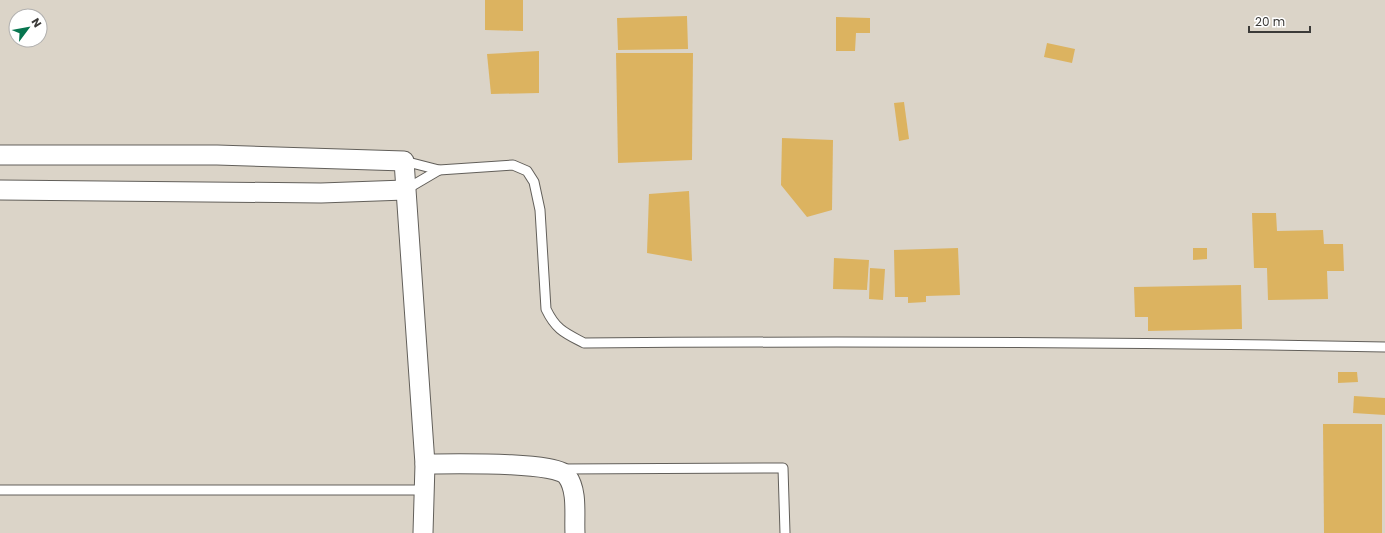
<svg xmlns="http://www.w3.org/2000/svg" width="1385" height="533" viewBox="0 0 1385 533" font-family="Poppins,sans-serif">
  <style>
    .built { fill: #dbd4c8; fill-rule: evenodd }
    .building { fill: #dcb360 }
    .lines { fill: none; stroke-linecap: round; stroke-linejoin: round }
    .service-casing { stroke: #625f5a; stroke-width: 11 }
    .minor-casing { stroke: #625f5a; stroke-width: 21 }
    .service { stroke: #fff; stroke-width: 9 }
    .minor { stroke: #fff; stroke-width: 19 }
  </style>
  <rect width="100%" height="100%" fill="#e2ded9"/>
  <path class="built" d="M0,0H1385V533H0ZM16,16H40V40H16Z"/>
  <g class="building">
    <path d="M485,0H523V31L485,30Z"/>
    <path d="M687,16L688,49L618,50L617,18Z"/>
    <path d="M836,17L870,18V33H856L855,51H836Z"/>
    <path d="M1047,43L1075,49L1072,63L1044,57Z"/>
    <path d="M539,51V93L491,94L487,54Z"/>
    <path d="M616,53H693L692,160L618,163Z"/>
    <path d="M904,102L909,139L899,141L894,103Z"/>
    <path d="M782,138L833,140L832,210L807,217L781,185Z"/>
    <path d="M689,191L692,261L647,253L649,194Z"/>
    <path d="M1252,213H1276L1277,231L1323,230L1324,244H1343L1344,271H1327L1328,299L1268,300L1267,268H1254Z"/>
    <path d="M958,248L960,295L926,296V302L908,303V297H895L894,250Z"/>
    <path d="M1193,248H1207V259L1193,260Z"/>
    <path d="M834,258L869,260L867,290L833,289Z"/>
    <path d="M870,268L885,269L883,300L869,299Z"/>
    <path d="M1241,285L1242,329L1148,331V317H1135L1134,287Z"/>
    <path d="M1338,372H1357L1358,382L1338,383Z"/>
    <path d="M1354,396L1385,398V415L1353,413Z"/>
    <path d="M1323,424H1382V533H1324Z"/>
  </g>
  <g class="lines">
    <g class="service-casing">
      <g id="service">
        <path d="M404,161L439,170L513,165L527,171L534,182L540,210L546,309C556,330 565,333 584,343C851,341 1118,342 1385,347"/>
        <path d="M405,190L439,170"/>
        <path d="M562,469L783,468L785,533"/>
        <path d="M0,490H424"/>
      </g>
    </g>
    <g class="minor-casing">
      <g id="minor">
        <path d="M0,155H217L404,161L425,464L423,533"/>
        <path d="M0,190L321,193L405,190"/>
        <path d="M425,464C448,464 557,461 567,476C578,491 574,515 575,533"/>
      </g>
    </g>
    <use href="#service" class="service"/>
    <use href="#minor" class="minor"/>
  </g>
  <g transform="translate(28 28) rotate(58)"><circle r="19" fill="#ffffff" stroke="#b1b0af"/>
  <path d="M0-3L7 15L0 10L-7 15Z" fill="#07754f"/>
  <text y="-6" font-size="11" font-weight="bold" text-anchor="middle" fill="#3b3a38">N</text>
  </g>
  <path d="M1249 26v6h61v-6" fill="none" stroke="#3b3a38" stroke-width="2"/>
  <text x="1255" y="26" font-size="12" fill="#3b3a38" stroke="#ffffff" stroke-width="3" paint-order="stroke">20 m</text>
</svg>
